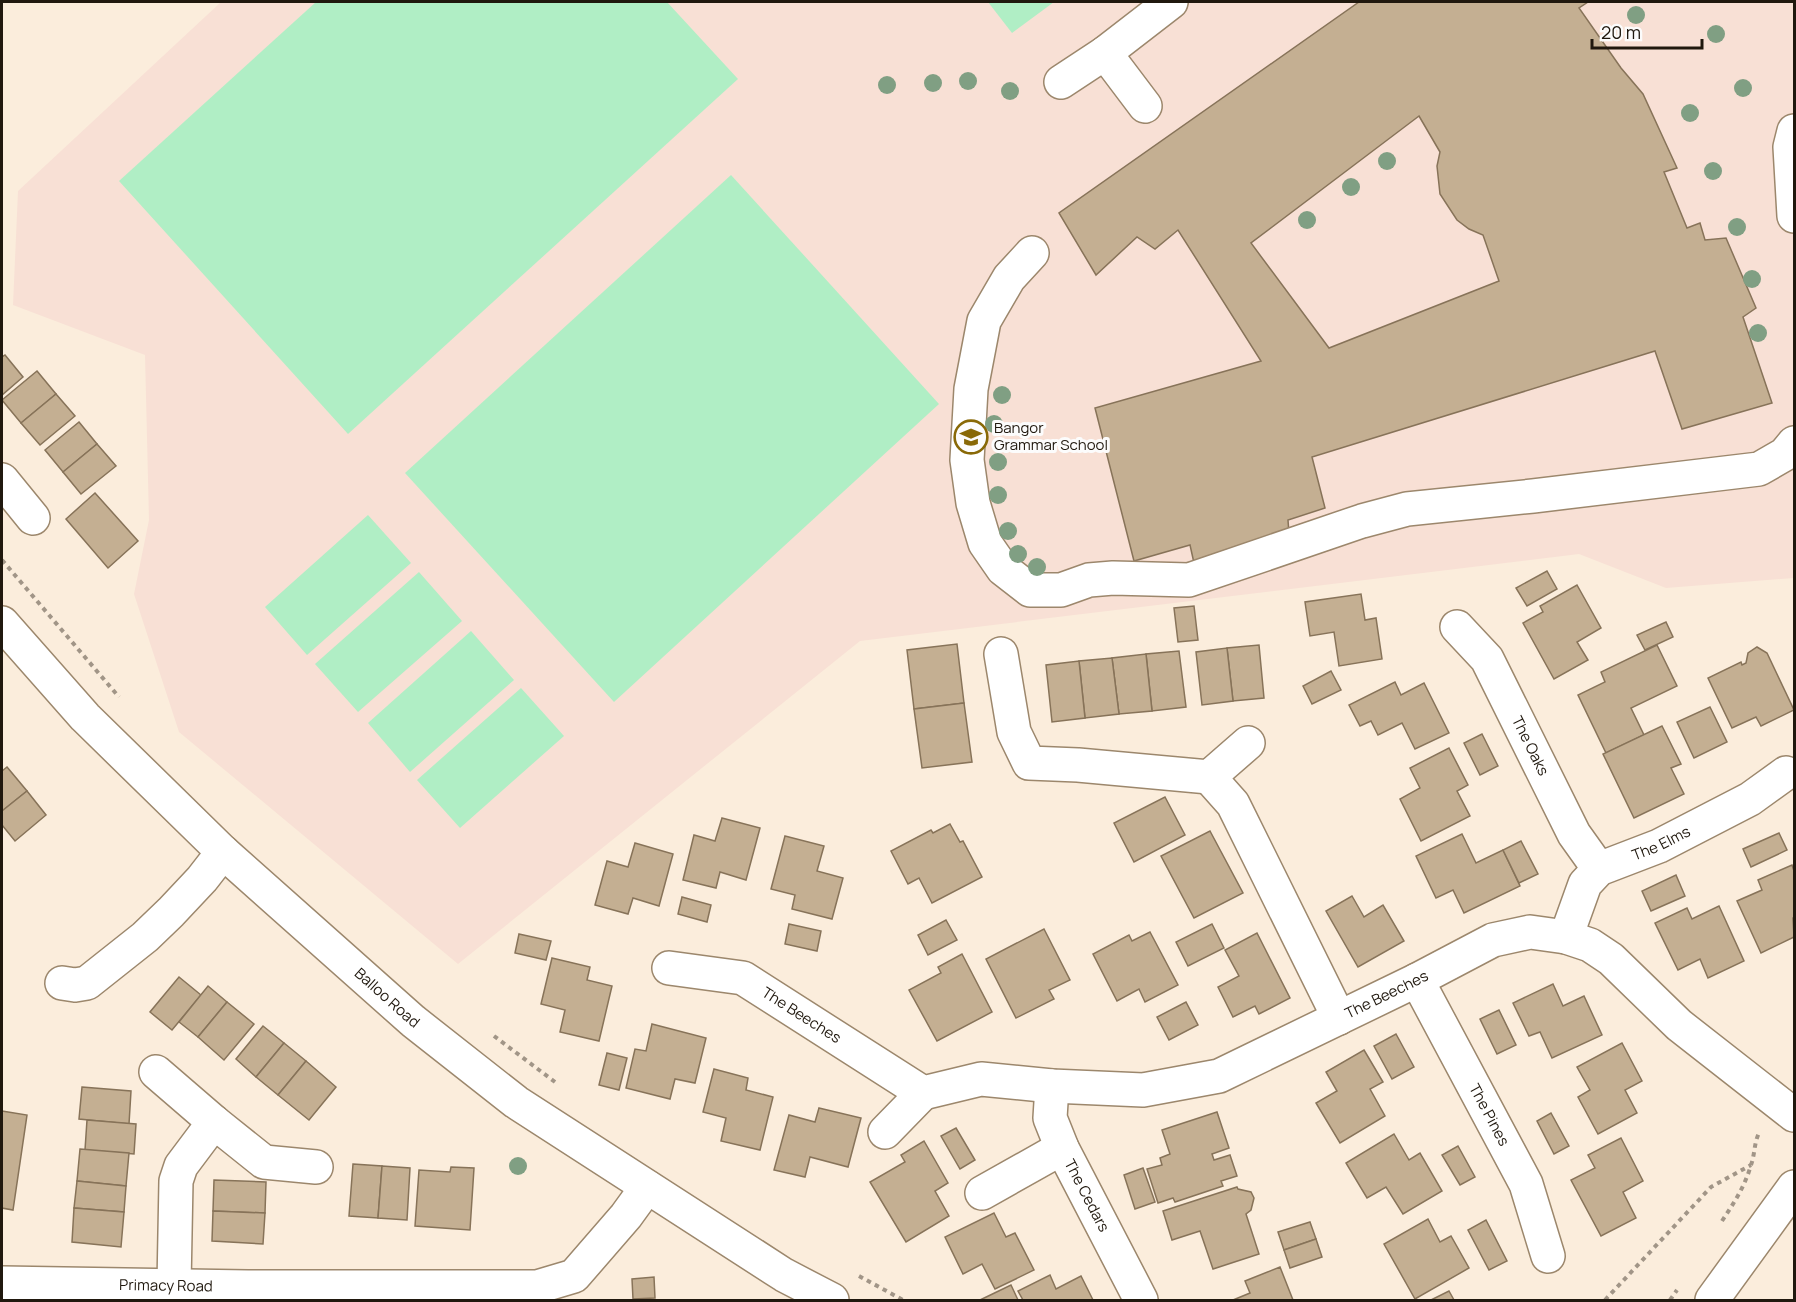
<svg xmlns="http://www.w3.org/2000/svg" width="1796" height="1302" viewBox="0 0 1796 1302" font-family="Manrope,sans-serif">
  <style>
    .education { fill: #f8e0d5 }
    .green { fill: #b0eec5 }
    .building { fill: #c4af92; stroke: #877359; stroke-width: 1.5; fill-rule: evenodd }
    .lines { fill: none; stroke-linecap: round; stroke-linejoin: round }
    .minor-casing { stroke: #9c876c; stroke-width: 36 }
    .path { stroke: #a19587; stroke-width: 4; stroke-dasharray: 4.5 4.5; stroke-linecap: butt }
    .minor { stroke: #fff; stroke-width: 33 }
    .tree { fill: #809f83 }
    .labels { text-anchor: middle; stroke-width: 6; stroke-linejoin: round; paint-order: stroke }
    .poi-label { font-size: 15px; fill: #20180e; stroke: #fcfcfc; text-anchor: start }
    .street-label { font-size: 15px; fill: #20180e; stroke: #fcfcfc }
  </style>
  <rect width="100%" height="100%" fill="#fbeddc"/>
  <path class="education" d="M221,2H1794V578L1666,588L1579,554L860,641L458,964L179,732L134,594L149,520L145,355L13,305L18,191Z"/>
  <g class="green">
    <path d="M316,2H667L738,79L348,434L119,181Z"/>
    <path d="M988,2H1054L1012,33Z"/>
    <path d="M731,175L939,404L614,702L405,473Z"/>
    <path d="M368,515L411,563L307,655L265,607Z"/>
    <path d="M419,572L462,621L358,712L315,664Z"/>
    <path d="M471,631L514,680L410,772L368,723Z"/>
    <path d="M521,688L564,736L460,828L417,780Z"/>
  </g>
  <g class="building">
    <path d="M1359,2H1588L1579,8L1621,68L1643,94L1677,168L1664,172L1687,228L1700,223L1705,240L1726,238L1756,308L1743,317L1772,403L1682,429L1655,351L1312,457L1325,508L1288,520L1289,534L1194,563L1190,545L1134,561L1095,408L1261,361L1178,230L1155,249L1137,237L1096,275L1059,213ZM1419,116L1440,152L1437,166L1440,194L1457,220L1469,229L1483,235L1499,281L1329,348L1251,243Z"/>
    <path d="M5,355L23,377L2,395V357Z"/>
    <path d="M37,371L56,394L21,423L2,400Z"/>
    <path d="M56,394L75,416L40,445L21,423Z"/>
    <path d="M79,422L97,444L63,472L45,450Z"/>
    <path d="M97,444L116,466L81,494L63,472Z"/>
    <path d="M95,493L138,541L108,568L66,519Z"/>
    <path d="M1547,571L1557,589L1527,606L1516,588Z"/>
    <path d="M1577,585L1601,628L1577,642L1588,660L1554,679L1523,623L1543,612L1540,606Z"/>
    <path d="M1361,594L1365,620L1376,618L1382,659L1339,666L1334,632L1310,636L1305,602Z"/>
    <path d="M1194,606L1198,640L1178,642L1174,608Z"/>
    <path d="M1666,622L1673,637L1645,650L1637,635Z"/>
    <path d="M957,644L964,703L914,709L907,650Z"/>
    <path d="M1259,645L1264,698L1233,701L1227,648Z"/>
    <path d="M1657,645L1677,686L1631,708L1644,735L1606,753L1578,695L1605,682L1601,672Z"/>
    <path d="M1757,647L1767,653L1794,710L1761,726L1756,717L1732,728L1708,678L1741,662L1742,665L1746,663L1748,653Z"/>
    <path d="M1227,648L1233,701L1202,705L1196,652Z"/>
    <path d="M1179,651L1186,707L1152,711L1146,654Z"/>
    <path d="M1146,654L1152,711L1119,714L1112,658Z"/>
    <path d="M1112,658L1119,714L1085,718L1079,661Z"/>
    <path d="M1079,661L1085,718L1052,722L1046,665Z"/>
    <path d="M1331,671L1341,690L1312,704L1303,686Z"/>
    <path d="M1395,682L1401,695L1424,683L1449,733L1415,749L1402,723L1378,735L1371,721L1360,726L1349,705Z"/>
    <path d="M964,703L972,762L922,768L914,709Z"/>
    <path d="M1710,707L1727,742L1694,758L1677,722Z"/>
    <path d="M1662,726L1681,764L1671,768L1684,794L1634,818L1603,754Z"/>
    <path d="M1482,734L1498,766L1480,775L1464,743Z"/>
    <path d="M1449,748L1468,785L1457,791L1470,816L1421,841L1400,799L1420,788L1410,768Z"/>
    <path d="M7,767L27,791L2,811V771Z"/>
    <path d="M27,791L46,815L15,841L2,825V811Z"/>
    <path d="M1165,797L1185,835L1134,862L1114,823Z"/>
    <path d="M722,818L760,828L746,880L720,872L716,888L683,880L694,835L715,841Z"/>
    <path d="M950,824L960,842L963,841L982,877L932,903L919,878L908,884L891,851L931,830L933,833Z"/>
    <path d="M1210,831L1243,893L1194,918L1161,856Z"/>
    <path d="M1779,833L1787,850L1751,867L1743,849Z"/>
    <path d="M1462,834L1476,863L1503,850L1520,886L1464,913L1453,890L1436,898L1416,856Z"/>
    <path d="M785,836L824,846L817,871L843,878L832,919L792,909L795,895L771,889Z"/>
    <path d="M1521,841L1538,874L1519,883L1503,850Z"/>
    <path d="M635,843L673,854L659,906L633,898L628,914L595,905L607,861L628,867Z"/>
    <path d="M1792,865L1794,871V917L1793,918L1794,937L1761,953L1737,901L1762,890L1758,880Z"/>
    <path d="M1676,875L1685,896L1651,911L1642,891Z"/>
    <path d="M1352,896L1364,917L1383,905L1404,941L1358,967L1326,911Z"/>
    <path d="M682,897L711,905L707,922L678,914Z"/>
    <path d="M1719,906L1744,961L1708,978L1700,959L1678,970L1655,923L1687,908L1692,919Z"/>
    <path d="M946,920L957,940L928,955L918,935Z"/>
    <path d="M789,924L821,931L817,951L785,944Z"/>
    <path d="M1212,924L1224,948L1188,966L1176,942Z"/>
    <path d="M1044,929L1070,980L1049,990L1054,999L1016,1018L986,959Z"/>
    <path d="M1150,932L1178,985L1145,1002L1139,989L1117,1001L1093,954L1129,935L1132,941Z"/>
    <path d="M1257,933L1290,998L1259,1014L1255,1006L1233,1017L1218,987L1239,976L1225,950Z"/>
    <path d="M519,934L551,941L546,960L515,953Z"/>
    <path d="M962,954L992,1012L937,1041L909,990L941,973L938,967Z"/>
    <path d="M552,958L590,967L587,980L612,986L599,1041L560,1032L565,1010L541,1004Z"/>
    <path d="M179,977L201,995L172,1030L150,1012Z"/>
    <path d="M1553,984L1563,1006L1584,996L1602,1035L1552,1058L1540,1032L1529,1036L1513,1003Z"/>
    <path d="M208,986L227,1002L198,1037L179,1022Z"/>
    <path d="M227,1002L254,1024L224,1060L198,1037Z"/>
    <path d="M1186,1002L1198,1025L1169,1040L1157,1017Z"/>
    <path d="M1499,1010L1516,1045L1497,1054L1480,1019Z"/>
    <path d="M652,1024L706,1038L695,1083L675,1079L670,1099L626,1088L635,1049L646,1051Z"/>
    <path d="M263,1026L284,1043L256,1077L236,1059Z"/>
    <path d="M1396,1034L1414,1067L1392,1079L1374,1046Z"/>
    <path d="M284,1043L306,1061L278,1095L256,1077Z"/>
    <path d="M1622,1043L1642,1081L1625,1090L1637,1113L1598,1134L1578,1097L1590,1090L1577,1067Z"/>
    <path d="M1364,1050L1383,1082L1370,1089L1385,1116L1340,1143L1316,1103L1337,1091L1326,1072Z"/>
    <path d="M607,1053L627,1058L619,1090L599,1085Z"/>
    <path d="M306,1061L336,1087L309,1120L278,1095Z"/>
    <path d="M714,1069L748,1078L746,1090L773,1097L760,1150L721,1141L726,1118L703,1112Z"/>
    <path d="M82,1087L131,1091L129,1124L79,1119Z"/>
    <path d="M819,1108L861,1118L848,1167L810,1157L805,1177L774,1170L789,1115L815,1122Z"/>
    <path d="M2,1111L27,1115L13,1210L2,1208Z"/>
    <path d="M1217,1112L1229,1148L1212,1154L1214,1160L1230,1155L1237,1176L1221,1181L1223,1186L1175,1202L1173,1198L1158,1203L1147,1169L1162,1165L1160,1158L1170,1154L1162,1130Z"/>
    <path d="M1551,1113L1569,1146L1554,1154L1537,1121Z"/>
    <path d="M87,1120L136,1124L134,1154L85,1150Z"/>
    <path d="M956,1128L975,1160L960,1169L941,1136Z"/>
    <path d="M1394,1134L1409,1160L1420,1153L1442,1191L1403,1214L1386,1187L1367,1198L1346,1163Z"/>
    <path d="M1621,1138L1643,1181L1623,1192L1636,1218L1601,1236L1571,1180L1595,1168L1588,1155Z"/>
    <path d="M924,1141L948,1183L935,1191L949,1216L906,1242L870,1182L905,1162L901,1155Z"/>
    <path d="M1458,1146L1475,1177L1460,1185L1442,1155Z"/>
    <path d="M80,1149L129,1153L126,1186L77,1181Z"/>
    <path d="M353,1164L382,1166L378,1218L349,1216Z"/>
    <path d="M382,1166L410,1168L407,1220L378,1218Z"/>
    <path d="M451,1167L474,1168L470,1230L415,1226L419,1170L450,1172Z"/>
    <path d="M1143,1168L1155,1202L1135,1209L1124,1175Z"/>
    <path d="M214,1180L266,1182L265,1213L213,1211Z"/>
    <path d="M77,1181L126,1186L124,1212L74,1208Z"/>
    <path d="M1237,1187L1238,1189L1251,1192L1254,1198L1251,1210L1246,1214L1259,1254L1213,1269L1200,1231L1172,1240L1163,1211Z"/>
    <path d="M74,1208L124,1212L121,1247L72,1242Z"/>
    <path d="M213,1211L265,1213L263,1244L212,1241Z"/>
    <path d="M994,1213L1006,1237L1015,1233L1034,1270L995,1289L982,1264L963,1274L945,1237Z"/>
    <path d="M1428,1219L1440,1242L1451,1236L1469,1268L1415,1299L1384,1244Z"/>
    <path d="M1486,1220L1507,1261L1489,1270L1468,1230Z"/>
    <path d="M1310,1222L1316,1239L1284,1250L1278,1232Z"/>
    <path d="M1316,1239L1322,1257L1290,1268L1284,1250Z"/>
    <path d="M1280,1267L1293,1300H1233L1250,1293L1245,1281Z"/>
    <path d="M1050,1275L1056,1289L1081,1276L1093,1300H1023L1018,1291Z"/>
    <path d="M654,1277L655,1298L633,1299L632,1279Z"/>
    <path d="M1011,1285L1018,1300H980Z"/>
    <path d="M1449,1291L1454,1300H1431Z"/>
  </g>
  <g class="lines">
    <g class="minor-casing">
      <g id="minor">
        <path d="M1105,53L1145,106"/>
        <path d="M1061,82L1105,53L1171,2"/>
        <path d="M1794,131L1790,147L1794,216"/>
        <path d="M1032,253L1009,278L984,321L971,389L967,460L973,503L985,543L1003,569L1030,590H1061L1089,580L1113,578L1189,580L1362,521L1407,509L1533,496L1759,469L1785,454L1794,443"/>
        <path d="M2,480L33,518"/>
        <path id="s1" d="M2,623L85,717L223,852L413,1021L516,1102L784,1275L832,1300"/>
        <path id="s2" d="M1457,627L1487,659L1574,834L1599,869"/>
        <path d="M1001,654L1014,732L1029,763L1078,765L1209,777L1248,743"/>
        <path d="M1209,777L1233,804L1339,1018"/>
        <path id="s3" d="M1566,937L1585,884L1599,869L1659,846L1750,799L1786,773"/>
        <path id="s4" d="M669,968L743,978L923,1093L981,1079L1052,1086L1143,1090L1219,1076L1417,980L1493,940L1530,932L1566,937L1590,945L1611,959L1679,1025L1794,1115"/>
        <path id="s5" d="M1417,980L1526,1184L1548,1256"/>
        <path d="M62,983L75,985L87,983L145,937L171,912L202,879L223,852"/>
        <path d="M156,1072L214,1122L264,1162L316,1167"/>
        <path id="s6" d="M1052,1086L1050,1118L1062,1148L1141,1300"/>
        <path d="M885,1132L923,1093"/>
        <path d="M982,1193L1062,1148"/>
        <path id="s7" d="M2,1283L248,1287H537L574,1276L626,1216L647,1187"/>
        <path d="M174,1285L176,1181L181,1166L214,1122"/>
        <path d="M1712,1300L1794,1187"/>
      </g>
    </g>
    <g class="path">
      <path d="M2,560L119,697"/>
      <path d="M494,1036L555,1082"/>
      <path d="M1722,1221C1734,1203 1745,1186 1751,1165C1755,1154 1754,1143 1759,1133"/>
      <path d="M859,1276L903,1300"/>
      <path d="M1605,1300L1711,1187L1751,1165"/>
      <path d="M1670,1300L1677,1290"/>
    </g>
    <use href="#minor" class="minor"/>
  </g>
  <g class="tree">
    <circle cx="1636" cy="15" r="9"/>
    <circle cx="1716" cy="34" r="9"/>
    <circle cx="968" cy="81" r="9"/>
    <circle cx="933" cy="83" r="9"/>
    <circle cx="887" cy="85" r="9"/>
    <circle cx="1743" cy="88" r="9"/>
    <circle cx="1010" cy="91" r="9"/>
    <circle cx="1690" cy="113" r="9"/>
    <circle cx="1387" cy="161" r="9"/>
    <circle cx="1713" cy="171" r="9"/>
    <circle cx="1351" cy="187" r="9"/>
    <circle cx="1307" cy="220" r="9"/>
    <circle cx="1737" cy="227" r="9"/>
    <circle cx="1752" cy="279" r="9"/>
    <circle cx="1758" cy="333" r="9"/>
    <circle cx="1002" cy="395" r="9"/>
    <circle cx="994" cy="424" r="9"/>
    <circle cx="998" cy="462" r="9"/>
    <circle cx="998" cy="495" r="9"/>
    <circle cx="1008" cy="531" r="9"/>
    <circle cx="1018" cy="554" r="9"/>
    <circle cx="1037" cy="567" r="9"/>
    <circle cx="518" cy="1166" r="9"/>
  </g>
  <defs>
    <g id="school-ring" transform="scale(1.725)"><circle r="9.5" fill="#fcfcfc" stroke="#896907" stroke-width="1.5"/><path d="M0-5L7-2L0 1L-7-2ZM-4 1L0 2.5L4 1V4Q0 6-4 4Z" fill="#896907"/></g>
  </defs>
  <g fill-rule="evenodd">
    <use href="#school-ring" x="971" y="437"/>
  </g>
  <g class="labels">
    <g class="poi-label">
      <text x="994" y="433">Bangor<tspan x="994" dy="17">Grammar School</tspan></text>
    </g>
    <g class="street-label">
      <text dy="5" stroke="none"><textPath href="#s2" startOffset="141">The Oaks</textPath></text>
      <text dy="5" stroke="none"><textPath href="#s3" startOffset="144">The Elms</textPath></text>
      <text dy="5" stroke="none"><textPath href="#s4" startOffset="774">The Beeches</textPath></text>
      <text dy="5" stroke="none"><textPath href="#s1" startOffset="538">Balloo Road</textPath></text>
      <text dy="5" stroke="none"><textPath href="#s4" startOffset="144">The Beeches</textPath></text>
      <text dy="5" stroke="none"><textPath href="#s5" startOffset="153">The Pines</textPath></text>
      <text dy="5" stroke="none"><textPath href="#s6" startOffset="118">The Cedars</textPath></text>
      <text dy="5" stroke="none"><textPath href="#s7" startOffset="164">Primacy Road</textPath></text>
    </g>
  </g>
  <rect width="1796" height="1302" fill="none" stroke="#20180e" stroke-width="6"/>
  <path d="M1592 39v9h110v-9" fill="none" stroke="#20180e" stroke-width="3"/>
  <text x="1601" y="39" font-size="18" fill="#20180e" stroke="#fcfcfc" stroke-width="4.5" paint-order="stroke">20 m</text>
</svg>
